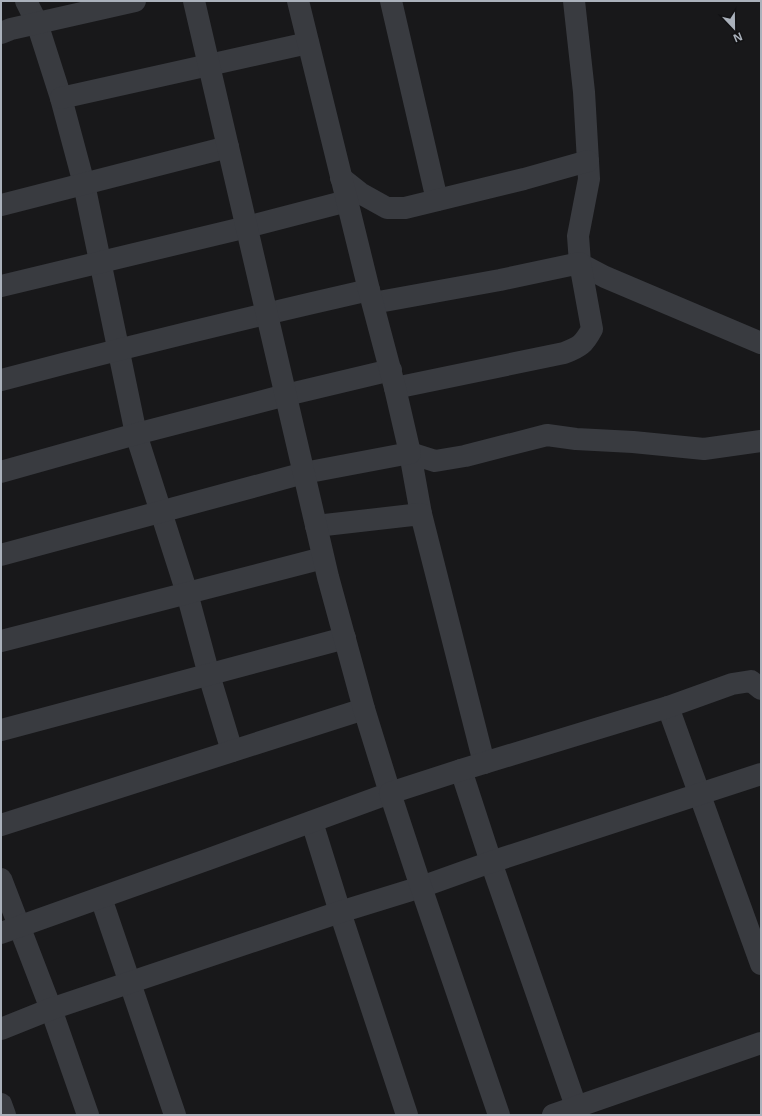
<svg xmlns="http://www.w3.org/2000/svg" width="762" height="1116" viewBox="0 0 762 1116" font-family="'Noto Sans',sans-serif">
  <style>
    .lines { fill: none; stroke-linecap: round; stroke-linejoin: round }
    .minor { stroke: #393b40; stroke-width: 22 }
  </style>
  <rect width="100%" height="100%" fill="#18181a"/>
  <g class="lines">
    <g class="minor">
      <path d="M26,1L37,23L61,98L84,184L136,434L187,593L209,675L232,751"/>
      <path d="M391,1L437,200"/>
      <path d="M574,1L584,92L589,179L578,236L580,263L584,266L605,277L761,343"/>
      <path d="M1,33L11,29L135,1"/>
      <path d="M61,98L308,43"/>
      <path d="M341,178L360,193L387,208H405L524,179L588,161"/>
      <path d="M1,205L228,147"/>
      <path d="M1,286L247,227L347,201"/>
      <path d="M373,303L500,280L580,263L592,329C584,344 580,347 564,353L395,388"/>
      <path d="M1,380C123,348 246,318 369,290"/>
      <path d="M1,472L136,434L286,395L391,370"/>
      <path d="M421,514L410,453L435,461L465,456L547,435L576,439L633,442L704,449L761,441"/>
      <path d="M316,526L421,514L484,763"/>
      <path d="M1,555L304,473L410,453L395,388L369,290L298,1"/>
      <path d="M1,641L323,558"/>
      <path d="M668,707L761,964"/>
      <path d="M1,730L345,638"/>
      <path d="M461,770L491,862L579,1115"/>
      <path d="M312,822L340,912L407,1115"/>
      <path d="M1,825L364,709"/>
      <path d="M1,879L51,1009L88,1115"/>
      <path d="M101,898L175,1115"/>
      <path d="M1,933L209,859L390,793L364,709L328,577L194,1"/>
      <path d="M1,1029L51,1009L340,912L421,887L491,862L761,774"/>
      <path d="M1,1104L5,1115"/>
      <path d="M499,1115L421,887L390,793L461,770L668,707L732,684L751,681L761,689"/>
      <path d="M553,1115L761,1043"/>
    </g>
  </g>
  <rect width="762" height="1116" fill="none" stroke="#aab1bb" stroke-width="4"/>
  <g transform="translate(734 28) rotate(158)" stroke="#131315" stroke-width="3" paint-order="stroke">
  <path d="M0-3L7 15L0 10L-7 15Z" fill="#aab1bb"/>
  <text y="-6" font-size="11" font-weight="bold" text-anchor="middle" fill="#aab1bb">N</text>
  </g>
</svg>
